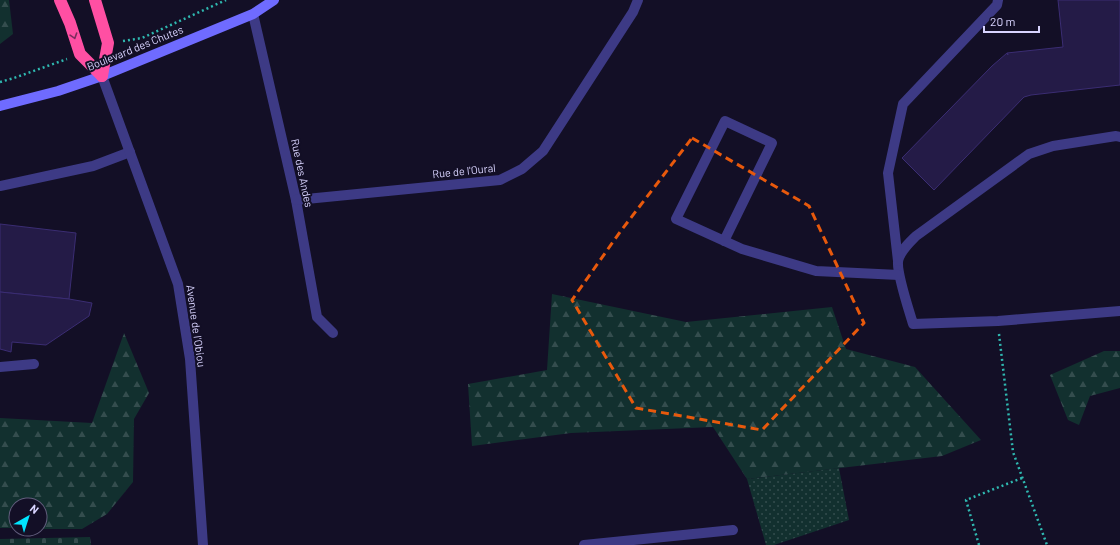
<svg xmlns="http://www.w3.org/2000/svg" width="1120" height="545" viewBox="0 0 1120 545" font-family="Barlow,sans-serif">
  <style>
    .grass { fill: url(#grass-dots) }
    .forest { fill: url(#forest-firs) }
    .cemetery { fill: url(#cemetery-stones) }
    .building { fill: #241b47; stroke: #3b2d73 }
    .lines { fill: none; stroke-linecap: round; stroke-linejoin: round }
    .path { stroke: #2fb8b0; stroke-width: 2.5; stroke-dasharray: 2 3; stroke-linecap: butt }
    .lane { stroke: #3d3a85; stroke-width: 10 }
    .street { stroke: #3d3a85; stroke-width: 10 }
    .secondary { stroke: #6f6bff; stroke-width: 10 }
    .highway { stroke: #ff4fa3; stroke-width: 12 }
    .oneway { stroke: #7d2c5e }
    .marked { fill: none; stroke: #e8590c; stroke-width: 3; stroke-dasharray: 8 5; stroke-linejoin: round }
    .labels { text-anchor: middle; stroke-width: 4; stroke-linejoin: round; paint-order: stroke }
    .street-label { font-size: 11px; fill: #d9d4ff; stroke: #130f26 }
  </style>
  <defs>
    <pattern id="grass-dots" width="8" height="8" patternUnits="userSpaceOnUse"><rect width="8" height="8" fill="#12302f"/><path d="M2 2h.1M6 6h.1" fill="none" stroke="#344d4e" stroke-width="1.8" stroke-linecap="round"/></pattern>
    <pattern id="forest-firs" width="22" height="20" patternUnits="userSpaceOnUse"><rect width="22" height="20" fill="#12302f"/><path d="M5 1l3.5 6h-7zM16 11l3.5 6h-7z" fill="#344d4e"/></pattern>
    <pattern id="cemetery-stones" width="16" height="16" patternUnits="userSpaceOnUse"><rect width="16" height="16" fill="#12302f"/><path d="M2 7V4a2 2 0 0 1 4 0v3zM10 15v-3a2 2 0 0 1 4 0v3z" fill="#344d4e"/></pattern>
  </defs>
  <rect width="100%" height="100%" fill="#130f26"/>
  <path class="grass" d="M839,468L849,520L774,545H766L747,479Z"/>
  <g class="forest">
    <path d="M0,0H9L13,34L0,44Z"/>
    <path d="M552,294L686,322L832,307L846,349L915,367L981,440L942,456L747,479L713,427L571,433L472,446L468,384L547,370Z"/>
    <path d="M124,333L149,393L134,419L133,482L107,514L82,529H40V505H16V528H0V418L92,423Z"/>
    <path d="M1104,351H1120V388L1090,396L1079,425L1068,420L1050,375Z"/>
  </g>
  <path class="cemetery" d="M90,537L91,545H0V539Z"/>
  <g class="building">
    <path d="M1058,0H1120V85L1031,95L1024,97L934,190L902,158L992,66L1007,53L1008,55L1007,53L1063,47Z"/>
    <path d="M0,224L76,233L69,299L0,292Z"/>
    <path d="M0,292L69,299L92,303L89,316L46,345L12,342L11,352L0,349Z"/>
  </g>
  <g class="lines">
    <g class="path">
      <path d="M123,41L142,38L226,0"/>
      <path d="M0,82L14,78L67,59"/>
      <path d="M999,334L1013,452L1047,545"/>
      <path d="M979,545L966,500L1022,478"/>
    </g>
    <g class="lane">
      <path d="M1120,137L1116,136L1053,146L1029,154L916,236C909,243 899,252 898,262C897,275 909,310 913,324L998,321L1120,311"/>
      <path d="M0,186L93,166L130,152"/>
      <path d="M724,241L772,143L725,121L676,219L742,249L816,271L899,275"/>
      <path d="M898,261L888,173L903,104L997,5L998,0"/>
      <path d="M0,367L34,364"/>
    </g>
    <g class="street">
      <path d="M253,14L296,200L317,317L333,333"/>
      <path d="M102,76L178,284L190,359L203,545"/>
      <path d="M296,200L500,180L522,169L543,151L633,12L638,0"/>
      <path d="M584,545L733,530"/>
    </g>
    <path class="secondary" d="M0,106L58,91L102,76L253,14L274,0"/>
    <g class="highway">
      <path d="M60,0L70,23L80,54L102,76"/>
      <path d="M95,0L108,43L102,76"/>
    </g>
  </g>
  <defs><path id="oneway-chevron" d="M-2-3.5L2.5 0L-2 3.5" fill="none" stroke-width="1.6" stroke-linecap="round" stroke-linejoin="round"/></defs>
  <use class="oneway" href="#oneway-chevron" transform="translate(74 36) rotate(72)"/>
  <path class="marked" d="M692,138L809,206L864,323L762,430L636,408L572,300L620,232Z"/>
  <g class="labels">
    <g class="street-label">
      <text transform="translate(135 48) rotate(-22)" y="4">Boulevard des Chutes</text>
      <text transform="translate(464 171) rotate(-6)" y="4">Rue de l'Oural</text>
      <text transform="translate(302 173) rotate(78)" y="4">Rue des Andes</text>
      <text transform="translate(196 326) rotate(82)" y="4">Avenue de l'Obiou</text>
    </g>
  </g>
  <g transform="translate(28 517) rotate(39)"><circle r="19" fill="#130f26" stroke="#625e7d"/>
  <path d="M0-3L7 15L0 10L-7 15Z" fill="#00e5ff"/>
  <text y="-6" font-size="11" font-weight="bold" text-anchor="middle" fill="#d9d4ff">N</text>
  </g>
  <path d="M984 26v6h55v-6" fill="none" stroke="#d9d4ff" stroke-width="2"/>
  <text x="990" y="26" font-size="12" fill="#d9d4ff" stroke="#130f26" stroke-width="3" paint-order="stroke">20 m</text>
</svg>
